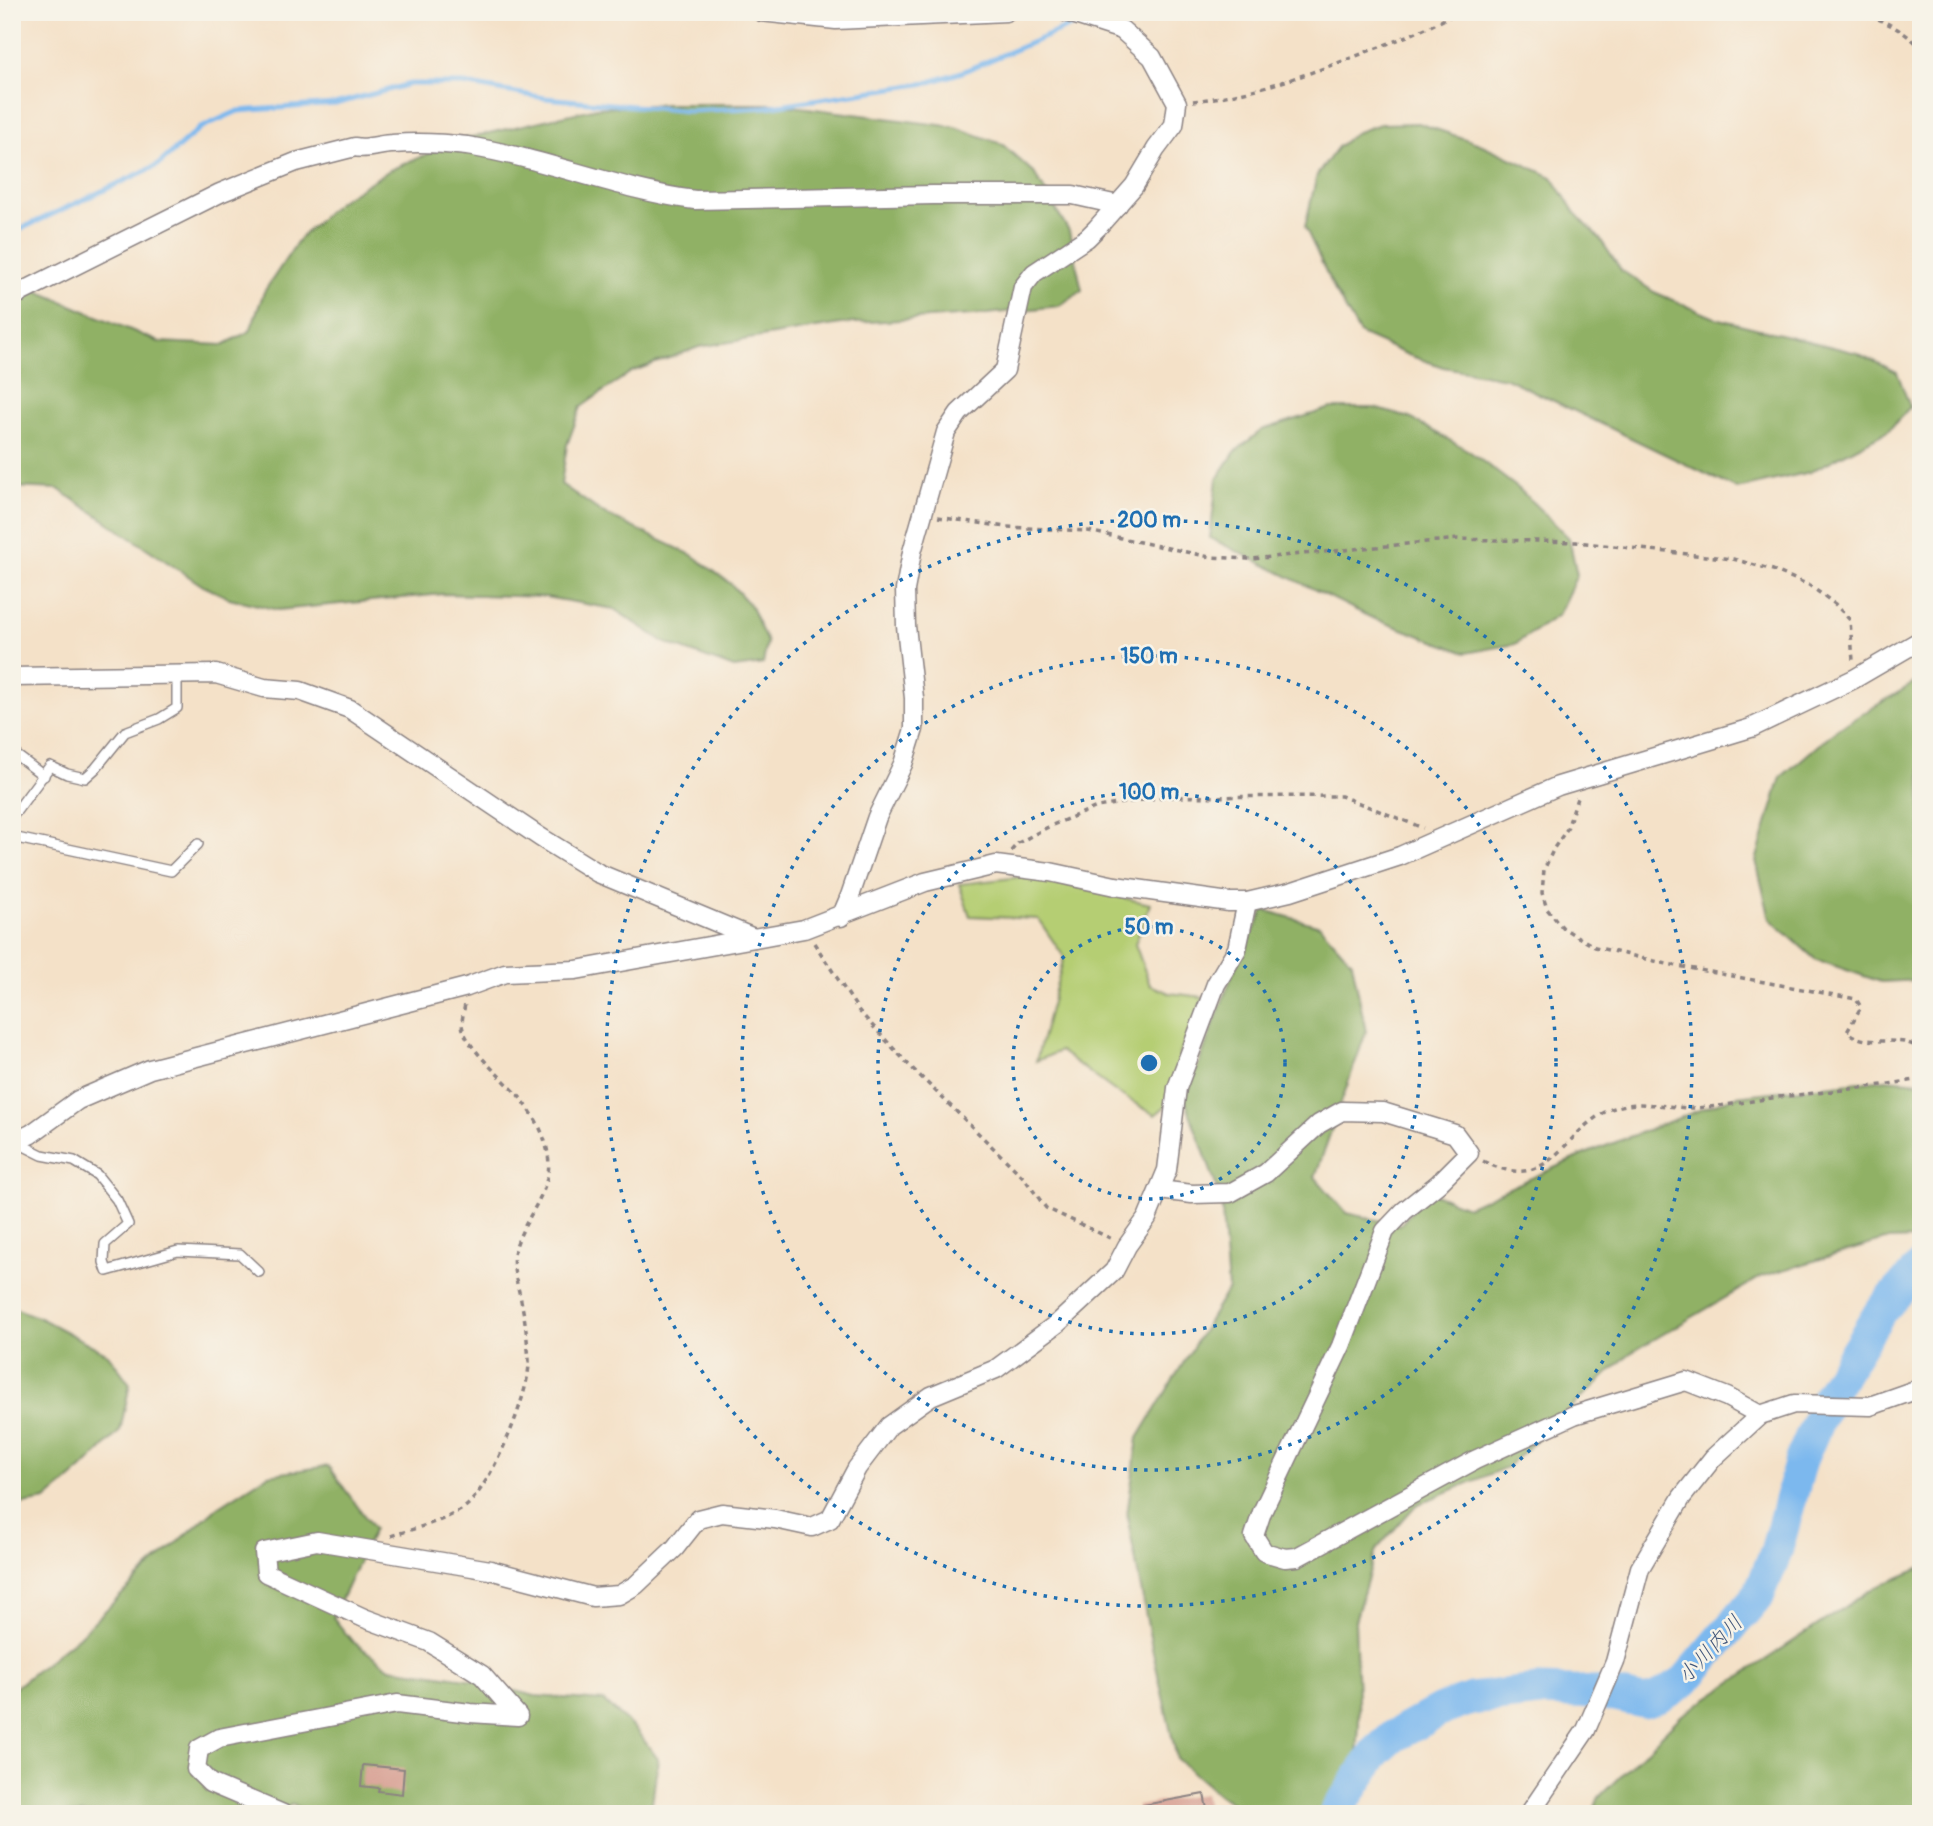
<svg xmlns="http://www.w3.org/2000/svg" width="1933" height="1826" viewBox="0 0 1933 1826" font-family="Pangolin,'Klee One',sans-serif">
  <style>
    .green { fill: #b5ce73; stroke: #6c7857; stroke-width: 2 }
    .forest { fill: #90b165; stroke: #596a50; stroke-width: 2 }
    .lines { fill: none; stroke-linecap: round; stroke-linejoin: round }
    .stream { stroke: #7bb8ee; stroke-width: 5 }
    .river { stroke: #7bb8ee; stroke-width: 33 }
    .building { fill: #d8a194 }
    .service-casing { stroke: #8b8282; stroke-width: 12 }
    .minor-casing { stroke: #8b8282; stroke-width: 21 }
    .path { stroke: #8b8282; stroke-width: 3.5; stroke-dasharray: 5 5; stroke-linecap: butt }
    .service { stroke: #fff; stroke-width: 9 }
    .minor { stroke: #fff; stroke-width: 18 }
    .ring { fill: none; stroke: #1f6fb2; stroke-width: 3.5; stroke-dasharray: 3.5 7 }
    .labels { text-anchor: middle; stroke-width: 5; stroke-linejoin: round; paint-order: stroke }
    .water-label { font-size: 21px; font-style: italic; fill: #41567a; stroke: #f7f3e8 }
    .centre { fill: #1f6fb2; stroke: #f7f3e8; stroke-width: 3.5 }
    .ring-label { font-size: 21px; text-anchor: middle; font-weight: bold; fill: #1f6fb2; stroke: #f7f3e8; stroke-width: 5; stroke-linejoin: round; paint-order: stroke }
  </style>
  <rect width="100%" height="100%" fill="#f7f3e8"/>
  <filter id="ink" filterUnits="userSpaceOnUse"><feTurbulence type="fractalNoise" baseFrequency=".0143" numOctaves="2"/><feDisplacementMap in="SourceGraphic" scale="14" xChannelSelector="R" yChannelSelector="G"/><feConvolveMatrix kernelMatrix="1 2 1 2 8 2 1 2 1" color-interpolation-filters="sRGB"/></filter>
  <filter id="wash" filterUnits="userSpaceOnUse"><feTurbulence type="fractalNoise" baseFrequency=".00686" numOctaves="4" result="noise"/><feDisplacementMap in="SourceGraphic" scale="28" xChannelSelector="R" yChannelSelector="G"/><feGaussianBlur stdDeviation="1.57" result="paint"/><feColorMatrix in="noise" values="0 0 0 0 0 0 0 0 0 0 0 0 0 0 0 0 0 1.4 0 .05"/><feComposite in="paint" operator="in"/></filter>
  <g filter="url(#wash)">
    <rect width="100%" height="100%" fill="#f4e1c8"/>
    <path class="green" d="M1030,876L1150,904L1135,944L1150,985L1169,993L1204,997L1181,1050L1168,1104L1155,1115L1116,1092L1060,1051L1036,1061L1064,957L1038,919L970,916L959,884Z"/>
    <g class="forest">
      <path d="M668,104H776L955,127L1002,144L1034,173L1069,231L1082,290L1059,306L987,314L841,324L699,347L631,372L581,407L567,445L561,484L604,514L692,555L731,584L750,605L767,642L763,664L734,668L666,643L614,609L545,597L443,594L278,610L229,598L203,586L58,489L12,487V280L159,342L223,345L250,331L264,292L300,238L338,202L390,170L463,139L597,108Z"/>
      <path d="M1418,123L1480,144L1552,177L1575,213L1600,239L1621,270L1654,292L1715,318L1857,353L1897,372L1910,407L1888,431L1810,472L1737,489L1506,378L1443,367L1408,355L1360,334L1335,291L1305,227L1317,175L1338,147L1355,133L1380,124Z"/>
      <path d="M1331,408H1374L1410,418L1469,451L1519,489L1569,538L1577,575L1558,615L1515,644L1466,653L1370,617L1210,538L1217,479L1235,452L1262,430Z"/>
      <path d="M1921,679V980L1881,982L1815,959L1770,919L1756,861L1781,777L1837,729Z"/>
      <path d="M1264,910L1320,926L1352,962L1366,1032L1315,1177L1346,1213L1400,1225L1429,1192L1467,1207L1585,1154L1736,1096L1886,1079L1921,1082V1239L1885,1240L1763,1276L1629,1354L1507,1467L1416,1505L1376,1550L1355,1621L1359,1725L1354,1804L1348,1814H1247L1219,1795L1177,1759L1152,1648L1127,1515L1138,1438L1228,1289L1221,1199L1185,1100L1233,973Z"/>
      <path d="M12,1307L42,1319L108,1354L130,1384L120,1431L82,1469L46,1500L12,1506Z"/>
      <path d="M328,1466L374,1529L333,1617L352,1641L390,1668L467,1679L535,1696L603,1701L636,1730L658,1759L652,1804L645,1814H312L293,1804L274,1814H12V1690L78,1637L148,1569L215,1509L268,1475Z"/>
      <path d="M1921,1568V1814H1593L1598,1798L1682,1715L1874,1588Z"/>
    </g>
    <g class="lines">
      <path class="stream" d="M12,233L158,165L200,128L238,111L335,104L410,84H464L545,98L689,111L766,107L927,83L962,72L1080,22"/>
      <path class="river" d="M1335,1814L1376,1752L1394,1736L1441,1710L1471,1699L1538,1691L1601,1693L1644,1702L1658,1698L1685,1681L1759,1594L1776,1552L1801,1460L1829,1395L1880,1312L1921,1266"/>
    </g>
    <g id="blocks">
      <g class="building">
        <path d="M363,1765L404,1769L402,1794L378,1791L379,1788L361,1786Z"/>
        <path d="M1204,1794L1208,1814H1138V1806Z"/>
      </g>
    </g>
  </g>
  <g filter="url(#ink)">
    <use href="#blocks" fill-opacity="0" stroke="#8b8282" stroke-width="2"/>
    <g class="lines">
      <g class="service-casing">
        <g id="service">
          <path d="M12,752L44,776"/>
          <path d="M12,817L50,766L67,774L85,778L95,769L125,732L159,719L177,708V675"/>
          <path d="M12,837L171,871L198,844"/>
          <path d="M16,1142L42,1155L74,1161L97,1175L117,1200L128,1224L105,1244L104,1262L107,1271L178,1251L240,1254L259,1272"/>
        </g>
      </g>
      <g class="minor-casing">
        <g id="minor">
          <path d="M761,12L836,20L1006,12"/>
          <path d="M12,297L220,193L296,162L355,147C366,150 381,144 392,144C417,142 442,143 467,146C544,158 618,190 695,200L933,195H1073L1118,205"/>
          <path d="M12,677L216,674L264,688L300,691L350,709L540,837L598,873L754,938"/>
          <path d="M841,917L850,896L877,817L903,764L914,729V698L906,626L905,590L912,552L946,432L959,413L1005,370L1023,287L1034,273L1087,238L1097,228L1134,186L1156,149L1174,125L1177,103L1152,57L1122,30L1066,12"/>
          <path d="M12,1143L31,1134L78,1100L150,1069L467,987L505,973L576,970L804,929L925,882L996,865L1050,872L1115,886L1229,902H1247L1290,892L1400,856L1558,786L1751,728L1854,679L1921,640"/>
          <path d="M1159,1190L1192,1194L1230,1193L1266,1173L1319,1124L1342,1111L1383,1112L1455,1134L1469,1153L1438,1184L1404,1211L1385,1231L1341,1346L1262,1512L1254,1536L1264,1552L1285,1558L1297,1557L1475,1460L1574,1415L1686,1381L1727,1397L1760,1415"/>
          <path d="M283,1814L210,1783L196,1769L199,1749L219,1738L397,1704L470,1713L518,1716L482,1675L429,1642L364,1618L266,1573L264,1552L317,1541L490,1570L593,1597L619,1595L636,1585L675,1548L698,1519L722,1513L775,1519L812,1527L830,1519L857,1468L889,1426L931,1396L996,1369L1058,1323L1114,1271L1127,1246L1147,1218L1167,1170L1177,1088L1216,984L1237,949L1247,902"/>
          <path d="M1529,1814L1586,1730L1615,1662L1640,1568L1682,1497L1713,1458L1760,1415L1794,1404L1870,1406L1921,1388"/>
        </g>
      </g>
      <g class="path">
        <path d="M1859,12C1881,19 1904,30 1921,48"/>
        <path d="M1193,101C1255,94 1316,72 1374,49C1403,38 1431,27 1458,12"/>
        <path d="M938,517L1006,527L1088,531L1210,557L1251,559L1458,539L1576,542L1733,559L1773,570L1809,585L1835,604L1850,620L1853,661"/>
        <path d="M1577,798L1567,829L1554,848L1544,870L1542,893L1547,909L1563,928L1595,947L1667,964L1856,999L1861,1007L1847,1032C1864,1045 1884,1039 1904,1042C1909,1043 1915,1046 1921,1047"/>
        <path d="M1011,851L1018,843L1050,826L1097,807L1163,797L1341,796L1423,828"/>
        <path d="M814,943L859,1011L907,1063L1024,1178L1046,1208L1112,1239"/>
        <path d="M1483,1161C1551,1196 1561,1132 1609,1110C1636,1098 1666,1108 1693,1108C1721,1107 1750,1101 1778,1097C1826,1092 1874,1087 1921,1079"/>
        <path d="M391,1536C415,1528 444,1522 465,1507C491,1487 531,1392 529,1359C527,1341 526,1323 522,1306C520,1291 511,1269 514,1254C522,1216 559,1189 546,1145C541,1126 530,1109 518,1095C503,1078 465,1047 462,1025C462,1018 464,1010 465,1004"/>
      </g>
      <use href="#service" class="service"/>
      <use href="#minor" class="minor"/>
    </g>
  </g>
  <g class="ring">
    <circle cx="1149" cy="1063" r="136"/>
    <circle cx="1149" cy="1063" r="271"/>
    <circle cx="1149" cy="1063" r="407"/>
    <circle cx="1149" cy="1063" r="543"/>
  </g>
  <g class="labels">
    <g class="water-label">
      <text transform="translate(1710 1649) rotate(-47)" y="7">小川内川</text>
    </g>
  </g>
  <circle cx="1149" cy="1063" r="10" class="centre"/>
  <g class="ring-label">
    <text x="1149" y="527">200 m</text>
    <text x="1149" y="663">150 m</text>
    <text x="1149" y="799">100 m</text>
    <text x="1149" y="934">50 m</text>
  </g>
  <rect width="1933" height="1826" fill="none" stroke="#f7f3e8" stroke-width="42"/>
</svg>
